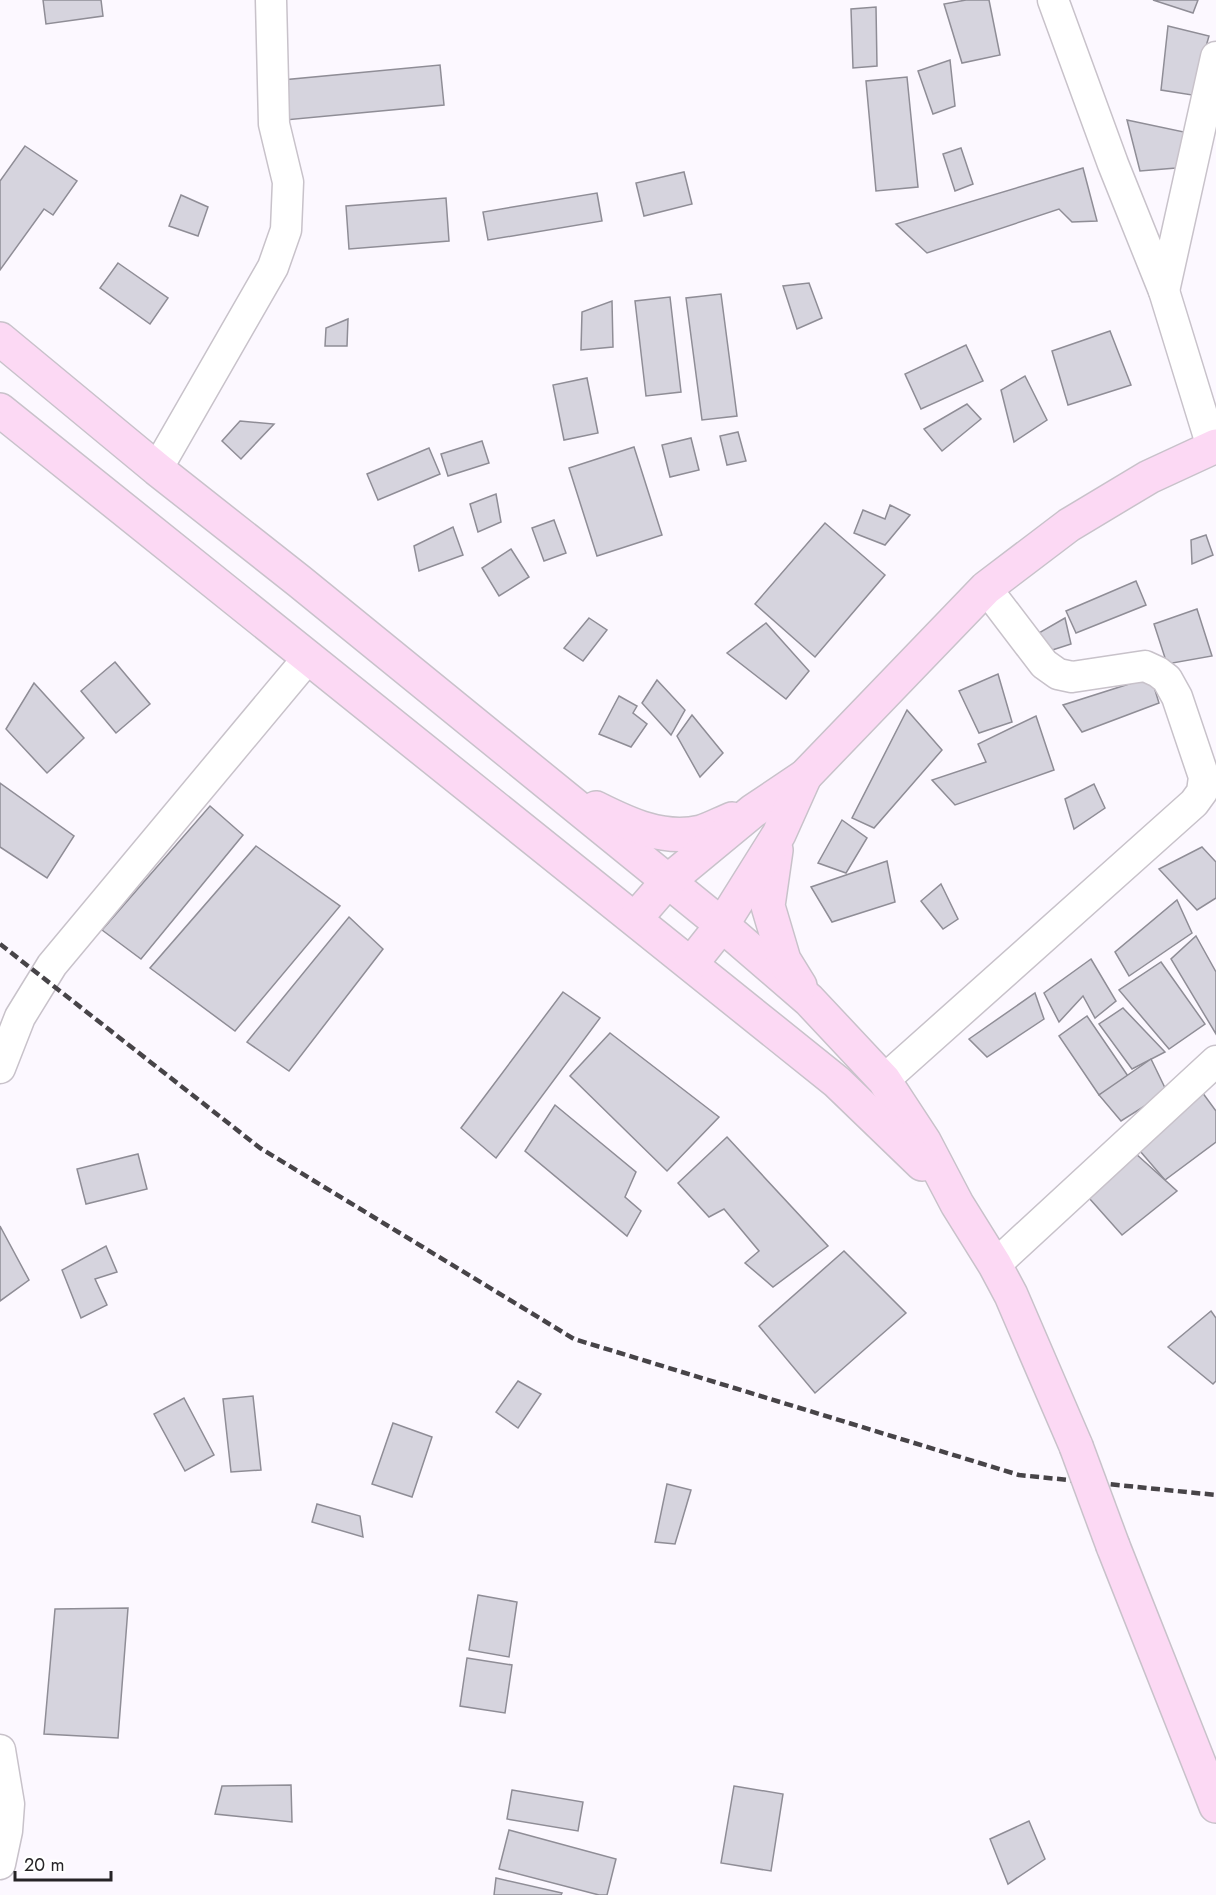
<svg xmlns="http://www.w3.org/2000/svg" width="1216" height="1895" viewBox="0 0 1216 1895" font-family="Jost,sans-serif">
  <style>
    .building { fill: #d6d4de; stroke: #8f8d96; stroke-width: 1.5 }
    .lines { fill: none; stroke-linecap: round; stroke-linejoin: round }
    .street-casing { stroke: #c8c2ca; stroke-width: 33 }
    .secondary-casing { stroke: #c8c2ca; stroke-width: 36 }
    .street { stroke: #fff; stroke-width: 30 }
    .secondary { stroke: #fcd9f4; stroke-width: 33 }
    .rail { stroke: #474448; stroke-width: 4.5; stroke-dasharray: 9 4.5; stroke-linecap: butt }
    .secondary-bridge-casing { stroke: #c8c2ca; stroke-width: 36; stroke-linecap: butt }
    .secondary-bridge { stroke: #fcd9f4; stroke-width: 33 }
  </style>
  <rect width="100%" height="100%" fill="#fcf8ff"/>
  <g class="building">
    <path d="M43,0H101L103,16L46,24Z"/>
    <path d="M966,0H989L1000,55L962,63L944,4Z"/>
    <path d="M1153,0H1198L1193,13Z"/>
    <path d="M876,7L877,66L853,68L851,9Z"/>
    <path d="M1168,26L1209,36L1192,95L1161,90Z"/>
    <path d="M950,60L955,106L933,114L918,71Z"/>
    <path d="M440,65L444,105L285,120L282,80Z"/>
    <path d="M907,77L918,187L876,191L866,81Z"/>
    <path d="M1127,120L1184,132L1176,168L1140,171Z"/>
    <path d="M25,146L77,181L53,215L44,209L0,270V181Z"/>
    <path d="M961,148L973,184L955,191L943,154Z"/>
    <path d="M1083,168L1097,221L1072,222L1059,209L927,253L896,224Z"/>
    <path d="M684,172L692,204L644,216L636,183Z"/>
    <path d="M597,193L602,221L488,240L483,212Z"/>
    <path d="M181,195L208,207L198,236L169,226Z"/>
    <path d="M446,198L449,241L349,249L346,206Z"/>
    <path d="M118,263L168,298L150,324L100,288Z"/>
    <path d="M809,283L822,318L797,329L783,286Z"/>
    <path d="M721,294L737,416L702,420L686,298Z"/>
    <path d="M670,297L681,392L646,396L635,301Z"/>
    <path d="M612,301L613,347L581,350L582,312Z"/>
    <path d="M348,319L347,346H325L326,328Z"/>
    <path d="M1110,331L1131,385L1068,405L1052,351Z"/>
    <path d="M966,345L983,381L921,409L905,374Z"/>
    <path d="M1025,376L1047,420L1014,442L1001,390Z"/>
    <path d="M587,378L598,433L564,440L553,385Z"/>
    <path d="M967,404L981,419L942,451L924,429Z"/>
    <path d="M240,421L274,424L241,459L222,441Z"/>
    <path d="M738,432L746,461L727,465L720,436Z"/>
    <path d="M691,438L699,470L670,477L662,445Z"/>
    <path d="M482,441L489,463L448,476L441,454Z"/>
    <path d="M634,447L662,535L597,556L569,468Z"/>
    <path d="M429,448L440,474L378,500L367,474Z"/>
    <path d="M496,494L501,522L478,532L470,504Z"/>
    <path d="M890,505L910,515L885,545L854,533L863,510L885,519Z"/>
    <path d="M554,520L566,553L544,561L532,528Z"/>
    <path d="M825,523L885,575L815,657L755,604Z"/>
    <path d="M453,527L463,555L419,571L414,546Z"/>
    <path d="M1206,535L1213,555L1192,564L1191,540Z"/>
    <path d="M511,549L529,577L499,596L482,568Z"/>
    <path d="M1136,581L1146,605L1076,633L1066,611Z"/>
    <path d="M1197,609L1212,656L1167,664L1154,624Z"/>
    <path d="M589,618L607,630L583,661L564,648Z"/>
    <path d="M1065,618L1071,644L1043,653L1037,634Z"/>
    <path d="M766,623L809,671L786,699L727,653Z"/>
    <path d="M115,662L150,704L116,733L81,691Z"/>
    <path d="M998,674L1012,722L979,733L959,691Z"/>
    <path d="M1151,677L1159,703L1082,732L1063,705Z"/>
    <path d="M657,680L685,710L671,735L642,703Z"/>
    <path d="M34,683L84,738L47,773L6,729Z"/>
    <path d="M619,696L637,706L633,713L647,724L631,747L599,734Z"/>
    <path d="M907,710L942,750L874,828L852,818Z"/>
    <path d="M692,715L723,753L700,777L677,736Z"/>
    <path d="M1036,716L1054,770L955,805L932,780L986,762L978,744Z"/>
    <path d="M0,783L74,836L47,878L0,847Z"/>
    <path d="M1094,784L1105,808L1074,829L1065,799Z"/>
    <path d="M210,806L243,835L141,959L102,930Z"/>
    <path d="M842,820L867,838L846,873L818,863Z"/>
    <path d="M256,846L340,906L235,1031L150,968Z"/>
    <path d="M1202,847L1216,862V898L1197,910L1159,869Z"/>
    <path d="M887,861L895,902L832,922L811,887Z"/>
    <path d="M941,884L958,919L943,929L921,901Z"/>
    <path d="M1177,900L1192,933L1129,976L1115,952Z"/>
    <path d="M349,917L383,949L289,1071L247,1042Z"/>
    <path d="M1196,936L1216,972V1034L1171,959Z"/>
    <path d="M1091,959L1116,1001L1095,1018L1083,996L1059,1022L1044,993Z"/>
    <path d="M1161,962L1205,1024L1169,1049L1119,990Z"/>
    <path d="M563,992L600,1018L496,1158L461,1128Z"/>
    <path d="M1035,993L1044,1019L987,1057L969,1039Z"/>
    <path d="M1123,1008L1165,1052L1132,1069L1099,1024Z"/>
    <path d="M1087,1016L1130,1079L1099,1095L1059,1036Z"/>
    <path d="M610,1033L719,1117L667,1171L570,1076Z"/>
    <path d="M1151,1059L1167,1092L1121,1121L1099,1095Z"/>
    <path d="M1202,1092L1216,1111V1142L1165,1180L1134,1144Z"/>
    <path d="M555,1105L636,1172L625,1197L641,1211L627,1236L525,1151Z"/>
    <path d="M727,1137L828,1246L773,1287L745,1263L759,1251L724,1209L709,1217L678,1183Z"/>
    <path d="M1125,1144L1177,1191L1122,1235L1081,1189Z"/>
    <path d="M138,1154L147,1189L86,1204L77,1169Z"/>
    <path d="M0,1226L29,1280L0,1301Z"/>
    <path d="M106,1246L117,1272L95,1279L107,1305L81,1318L62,1270Z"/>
    <path d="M844,1251L906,1313L815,1393L759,1326Z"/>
    <path d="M1211,1311L1216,1318V1381L1213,1384L1168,1347Z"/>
    <path d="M518,1381L541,1394L518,1428L496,1412Z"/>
    <path d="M253,1396L261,1470L231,1472L223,1399Z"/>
    <path d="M184,1398L214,1455L185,1471L154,1414Z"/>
    <path d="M393,1423L432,1437L412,1497L372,1484Z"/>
    <path d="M667,1484L691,1490L675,1544L655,1542Z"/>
    <path d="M317,1504L360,1516L363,1537L312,1522Z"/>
    <path d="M478,1595L517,1602L509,1657L469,1650Z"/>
    <path d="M128,1608L118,1738L44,1734L55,1609Z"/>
    <path d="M467,1658L512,1665L505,1713L460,1706Z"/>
    <path d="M291,1785L292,1822L215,1814L222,1786Z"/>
    <path d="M734,1786L783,1794L771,1871L721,1863Z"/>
    <path d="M512,1790L583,1802L578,1831L507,1819Z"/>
    <path d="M1029,1821L1045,1859L1008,1884L990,1839Z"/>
    <path d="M509,1830L616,1859L607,1895H599L499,1869Z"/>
    <path d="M496,1878L562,1893L561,1895H494Z"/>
  </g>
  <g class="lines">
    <g class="street-casing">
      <g id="street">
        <path d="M1053,0L1113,164L1164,291L1212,447"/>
        <path d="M1164,291L1216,57"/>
        <path d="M157,469L273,267L286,230L288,182L274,124L271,0"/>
        <path d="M0,1068L20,1017L52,965L308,658"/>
        <path d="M884,1080L1194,803L1202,792L1204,777L1177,697L1167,679L1158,672L1145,666L1072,677L1058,674L1044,664L986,588"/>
        <path d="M995,1265L1216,1061"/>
        <path d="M0,1750L9,1804L7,1831L0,1864"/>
      </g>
    </g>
    <g class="secondary-casing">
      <g id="secondary">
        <path d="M0,339L157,469L299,581L551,786L722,925L809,1000L884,1080L924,1141L957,1204L995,1265L1011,1295L1076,1446"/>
        <path d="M0,410L837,1082L922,1164"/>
        <path d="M596,808C628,824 663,841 701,832C711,829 722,823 732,819"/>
        <path d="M776,850L768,906L784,960L800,986"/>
        <path d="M635,919L667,882L753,811L805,776L986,588L1069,525L1149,477L1216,446"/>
        <path d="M691,964L722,925L779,834L805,776"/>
        <path d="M1113,1546L1216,1806"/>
      </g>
    </g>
    <use href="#street" class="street"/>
    <use href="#secondary" class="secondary"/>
    <path class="rail" d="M0,944L260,1148L574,1339L1019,1475L1216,1495"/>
    <g class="secondary-bridge-casing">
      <path id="secondary-bridge" d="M1076,1446L1113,1546"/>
    </g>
    <use href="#secondary-bridge" class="secondary-bridge"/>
  </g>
  <path d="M15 1871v9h96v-9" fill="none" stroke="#262427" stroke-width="3"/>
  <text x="24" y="1871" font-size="18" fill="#262427" stroke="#ffffff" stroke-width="4.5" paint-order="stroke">20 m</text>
</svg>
